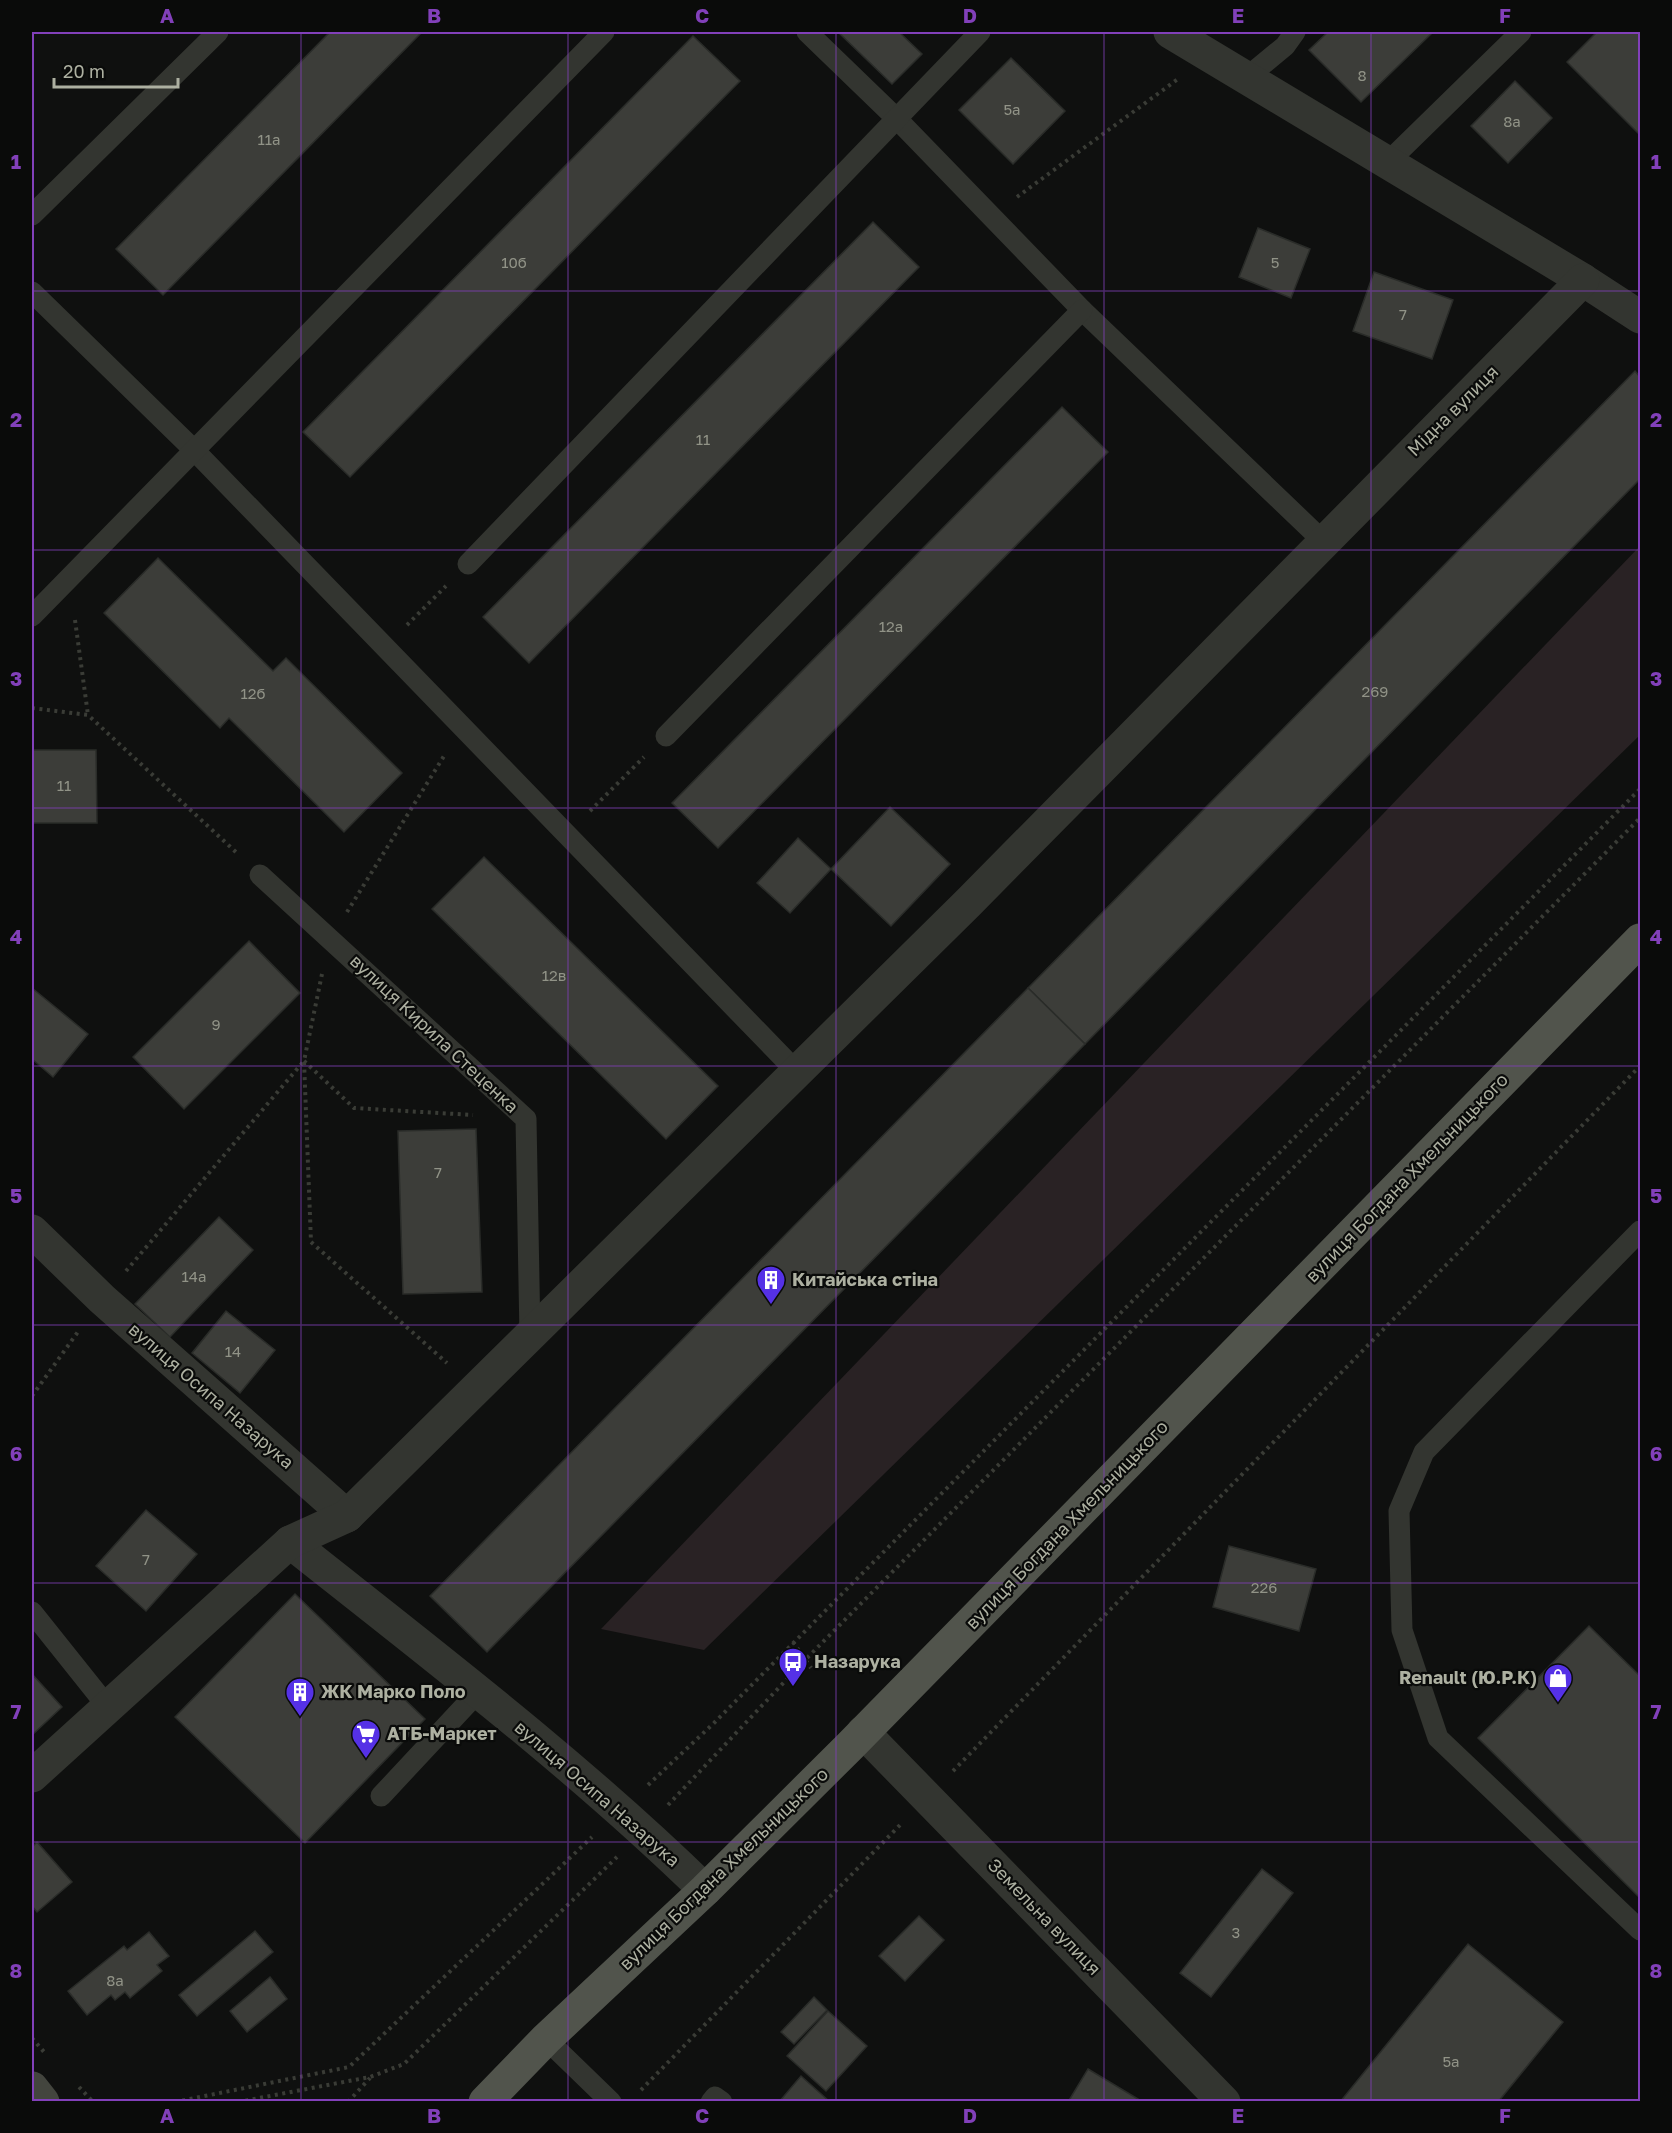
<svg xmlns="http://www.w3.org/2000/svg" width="1672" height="2133" viewBox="0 0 1672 2133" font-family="'Golos Text',sans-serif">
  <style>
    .green { fill: #292224 }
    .building { fill: #3c3d39; stroke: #2a2c29; stroke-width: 1.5 }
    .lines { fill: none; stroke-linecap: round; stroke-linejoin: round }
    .path { stroke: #3a3c36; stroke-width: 4; stroke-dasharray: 3 4.5; stroke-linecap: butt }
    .service { stroke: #333530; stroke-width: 21 }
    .minor { stroke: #333530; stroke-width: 33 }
    .secondary { stroke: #43453e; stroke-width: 33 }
    .primary { stroke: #51544c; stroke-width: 33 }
    .grid { fill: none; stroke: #8240ba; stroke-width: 1.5; stroke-opacity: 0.55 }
    .labels { text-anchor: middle; stroke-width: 4.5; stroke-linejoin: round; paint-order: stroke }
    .number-label { font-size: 15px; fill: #919387 }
    .street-label { font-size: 18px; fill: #adb0a1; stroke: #0a0b0a }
    .poi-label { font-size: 18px; font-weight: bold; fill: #adb0a1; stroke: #0a0b0a; text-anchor: start }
    .neatline { fill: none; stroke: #8240ba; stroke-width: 2 }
    .grid-label { font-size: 20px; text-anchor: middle; font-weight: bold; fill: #8240ba }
  </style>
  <rect width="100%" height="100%" fill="#0f100f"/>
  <path class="green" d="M1640,546V735L704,1650L601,1629Z"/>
  <g class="building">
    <path d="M330,32H422L163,295L116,249Z"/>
    <path d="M838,32H899L922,54L892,84Z"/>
    <path d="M1328,32H1433L1361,102L1309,50Z"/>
    <path d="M1597,32H1640V135L1567,62Z"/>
    <path d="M693,36L740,81L350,477L303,432Z"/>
    <path d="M1011,58L1065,111L1013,164L959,110Z"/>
    <path d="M1515,81L1552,118L1508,163L1471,126Z"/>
    <path d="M873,222L919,267L529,663L483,617Z"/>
    <path d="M1258,228L1310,249L1291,298L1239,277Z"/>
    <path d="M1374,272L1453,300L1432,359L1353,331Z"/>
    <path d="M1635,371L1640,377V479L1085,1044L1028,988Z"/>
    <path d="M1062,407L1108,452L718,848L672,803Z"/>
    <path d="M158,558L273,671L286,658L402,773L344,832L229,718L220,728L104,613Z"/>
    <path d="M32,750H96L97,823H32Z"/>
    <path d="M890,807L950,864L891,926L831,869Z"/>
    <path d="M798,838L831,869L790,913L757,883Z"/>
    <path d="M484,857L718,1086L666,1139L432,909Z"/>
    <path d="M249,941L300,993L184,1109L133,1057Z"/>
    <path d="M32,988L88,1034L53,1077L32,1059Z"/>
    <path d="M1028,988L1085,1044L487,1652L430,1596Z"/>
    <path d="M476,1129L482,1292L403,1294L398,1131Z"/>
    <path d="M219,1217L253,1250L170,1337L135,1304Z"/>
    <path d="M226,1311L275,1350L240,1393L192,1353Z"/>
    <path d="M146,1510L197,1554L146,1611L96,1566Z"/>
    <path d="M1229,1546L1316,1569L1299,1631L1213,1607Z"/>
    <path d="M295,1594L425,1719L305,1843L175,1717Z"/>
    <path d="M1589,1626L1640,1676V1898L1478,1738Z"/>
    <path d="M32,1674L62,1707L32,1735Z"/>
    <path d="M37,1842L72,1882L37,1912L32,1906V1847Z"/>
    <path d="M1262,1869L1293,1893L1211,1997L1180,1973Z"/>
    <path d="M919,1916L944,1940L905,1981L879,1956Z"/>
    <path d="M255,1931L273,1952L197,2016L179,1995Z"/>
    <path d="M149,1932L169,1956L157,1965L162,1971L130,1998L125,1992L115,2000L111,1995L87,2015L68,1991L124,1946L127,1950Z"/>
    <path d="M1468,1944L1563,2022L1498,2102H1340Z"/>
    <path d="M270,1977L287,1999L247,2032L230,2011Z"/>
    <path d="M814,1997L827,2010L794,2044L781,2032Z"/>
    <path d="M828,2011L867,2046L826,2091L787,2056Z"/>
    <path d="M1088,2069L1143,2102H1068Z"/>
    <path d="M801,2076L830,2102H779Z"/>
  </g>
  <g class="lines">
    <g class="path">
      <path d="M1017,197L1178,79"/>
      <path d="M75,620L88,715"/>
      <path d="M407,625L446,586"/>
      <path d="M32,708L88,715L238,854"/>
      <path d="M590,811L644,757"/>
      <path d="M347,912L444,756"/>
      <path d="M322,974L304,1061L311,1242L447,1363"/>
      <path d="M304,1061L354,1108L473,1115"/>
      <path d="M126,1271L303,1062"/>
      <path d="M32,1396L80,1329"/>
      <path d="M793,1642L811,1668"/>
      <path d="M953,1771L1640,1066"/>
      <path d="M648,1785L714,1723L1640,789"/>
      <path d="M668,1805L806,1659L1640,818"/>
      <path d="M32,2038L44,2052"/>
      <path d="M79,2087L93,2102"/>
      <path d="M641,2090L900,1825"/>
      <path d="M175,2102L349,2067L592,1837"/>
      <path d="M238,2102L370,2077L404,2064L617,1857"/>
      <path d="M348,2102L370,2078"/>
    </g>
    <g class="service">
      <path d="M807,32L897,119L1082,310L1324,542"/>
      <path d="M1246,78L1285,46L1295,32"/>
      <path d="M1387,163L1521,32"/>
      <path d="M32,215L218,32"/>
      <path d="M32,292L193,449L796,1071"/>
      <path d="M468,564L980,32"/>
      <path d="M32,616L604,32"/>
      <path d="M666,736L1082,310"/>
      <path d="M260,875L526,1119L530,1337"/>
      <path d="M1640,1231L1424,1452L1399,1511L1402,1630L1438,1738L1640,1930"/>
      <path d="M32,1612L107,1706"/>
      <path d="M381,1796L478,1692"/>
      <path d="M546,2039L611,2102"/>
      <path d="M711,2102L715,2097L722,2102"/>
    </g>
    <g class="minor">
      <path d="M1170,32L1583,280L1640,317"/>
      <path d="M32,1231L102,1299L347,1516"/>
      <path d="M290,1542C431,1654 576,1764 705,1890"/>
      <path d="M863,1732L1224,2102"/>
      <path d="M32,1776L290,1542L347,1516L968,903L1583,280"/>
    </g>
    <path class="secondary" d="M32,2088L43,2102"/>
    <path class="primary" d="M485,2102L546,2039L705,1890L850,1746L1640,940"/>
  </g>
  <path class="grid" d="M301,32V2102M568,32V2102M836,32V2102M1104,32V2102M1371,32V2102M32,291H1640M32,550H1640M32,808H1640M32,1066H1640M32,1325H1640M32,1583H1640M32,1842H1640"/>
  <defs>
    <g id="building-pin" transform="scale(1.5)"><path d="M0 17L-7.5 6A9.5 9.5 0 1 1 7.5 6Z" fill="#5531e6" stroke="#0a0b0a"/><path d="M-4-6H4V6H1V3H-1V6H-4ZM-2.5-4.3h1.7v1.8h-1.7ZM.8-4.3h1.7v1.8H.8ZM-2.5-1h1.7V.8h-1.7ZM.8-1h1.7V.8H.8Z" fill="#fff"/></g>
    <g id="bus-pin" transform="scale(1.5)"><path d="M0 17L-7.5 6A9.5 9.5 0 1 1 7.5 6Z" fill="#5531e6" stroke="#0a0b0a"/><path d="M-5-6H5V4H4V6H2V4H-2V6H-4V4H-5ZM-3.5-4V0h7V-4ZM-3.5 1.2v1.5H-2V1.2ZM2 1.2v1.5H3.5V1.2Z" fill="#fff"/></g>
    <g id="shop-pin" transform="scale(1.5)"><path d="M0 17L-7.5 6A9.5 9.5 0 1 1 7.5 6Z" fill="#5531e6" stroke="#0a0b0a"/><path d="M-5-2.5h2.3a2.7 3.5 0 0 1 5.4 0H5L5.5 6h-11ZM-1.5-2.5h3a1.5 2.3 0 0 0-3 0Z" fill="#fff"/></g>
    <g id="supermarket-pin" transform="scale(1.5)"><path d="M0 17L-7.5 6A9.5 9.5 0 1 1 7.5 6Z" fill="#5531e6" stroke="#0a0b0a"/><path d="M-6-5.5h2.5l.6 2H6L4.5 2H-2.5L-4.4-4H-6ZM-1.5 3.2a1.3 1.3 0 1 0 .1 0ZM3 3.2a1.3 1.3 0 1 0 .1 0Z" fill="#fff"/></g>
  </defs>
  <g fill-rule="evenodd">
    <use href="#building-pin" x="771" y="1280"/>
    <use href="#bus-pin" x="793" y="1662"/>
    <use href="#shop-pin" x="1558" y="1678"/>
    <use href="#building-pin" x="300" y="1692"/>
    <use href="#supermarket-pin" x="366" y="1734"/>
  </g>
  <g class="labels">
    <g class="number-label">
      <text x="1362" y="81">8</text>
      <text x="1012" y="115">5а</text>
      <text x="1512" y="127">8а</text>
      <text x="269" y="145">11а</text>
      <text x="514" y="268">10б</text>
      <text x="1275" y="268">5</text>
      <text x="1403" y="320">7</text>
      <text x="703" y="445">11</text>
      <text x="891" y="632">12а</text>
      <text x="1375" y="697">269</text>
      <text x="253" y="699">12б</text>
      <text x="64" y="791">11</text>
      <text x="554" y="981">12в</text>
      <text x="216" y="1030">9</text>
      <text x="438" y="1178">7</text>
      <text x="194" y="1282">14а</text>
      <text x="233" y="1357">14</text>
      <text x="146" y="1565">7</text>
      <text x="1264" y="1593">226</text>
      <text x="1236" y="1938">3</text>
      <text x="115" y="1986">8а</text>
      <text x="1451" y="2067">5а</text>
    </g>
    <g class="street-label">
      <text transform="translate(1453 411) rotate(-45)" y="6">Мідна вулиця</text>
      <text transform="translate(434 1034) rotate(43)" y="6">вулиця Кирила Стеценка</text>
      <text transform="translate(1407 1178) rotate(-46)" y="6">вулиця Богдана Хмельницького</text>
      <text transform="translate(211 1396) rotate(41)" y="6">вулиця Осипа Назарука</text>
      <text transform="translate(1067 1525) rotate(-46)" y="6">вулиця Богдана Хмельницького</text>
      <text transform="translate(597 1794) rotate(41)" y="6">вулиця Осипа Назарука</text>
      <text transform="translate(724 1869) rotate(-44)" y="6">вулиця Богдана Хмельницького</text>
      <text transform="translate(1044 1917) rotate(46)" y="6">Земельна вулиця</text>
    </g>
    <g class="poi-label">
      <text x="792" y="1286">Китайська стіна</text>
      <text x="814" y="1668">Назарука</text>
      <text x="1537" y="1684" text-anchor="end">Renault (Ю.Р.К)</text>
      <text x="321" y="1698">ЖК Марко Поло</text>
      <text x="387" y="1740">АТБ-Маркет</text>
    </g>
  </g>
  <rect width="1672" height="2133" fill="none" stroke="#0a0b0a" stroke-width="66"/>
  <path d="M54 78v9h124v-9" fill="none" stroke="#adb0a1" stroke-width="3"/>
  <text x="63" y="78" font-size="18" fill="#adb0a1" stroke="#0a0b0a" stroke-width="4.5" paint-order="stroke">20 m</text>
  <rect x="33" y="33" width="1606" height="2067" class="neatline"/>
  <g class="grid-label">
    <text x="167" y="23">A</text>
    <text x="434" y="23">B</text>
    <text x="702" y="23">C</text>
    <text x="970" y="23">D</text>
    <text x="1238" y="23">E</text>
    <text x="1505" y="23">F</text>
    <text x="16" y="169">1</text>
    <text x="1656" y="169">1</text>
    <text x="16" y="427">2</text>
    <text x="1656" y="427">2</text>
    <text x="16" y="686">3</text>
    <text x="1656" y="686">3</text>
    <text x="16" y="944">4</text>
    <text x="1656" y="944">4</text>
    <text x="16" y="1203">5</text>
    <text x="1656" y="1203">5</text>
    <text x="16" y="1461">6</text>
    <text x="1656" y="1461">6</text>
    <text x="16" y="1719">7</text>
    <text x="1656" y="1719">7</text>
    <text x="16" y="1978">8</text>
    <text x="1656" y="1978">8</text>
    <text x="167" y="2123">A</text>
    <text x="434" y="2123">B</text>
    <text x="702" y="2123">C</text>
    <text x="970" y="2123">D</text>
    <text x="1238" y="2123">E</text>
    <text x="1505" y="2123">F</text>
  </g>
</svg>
